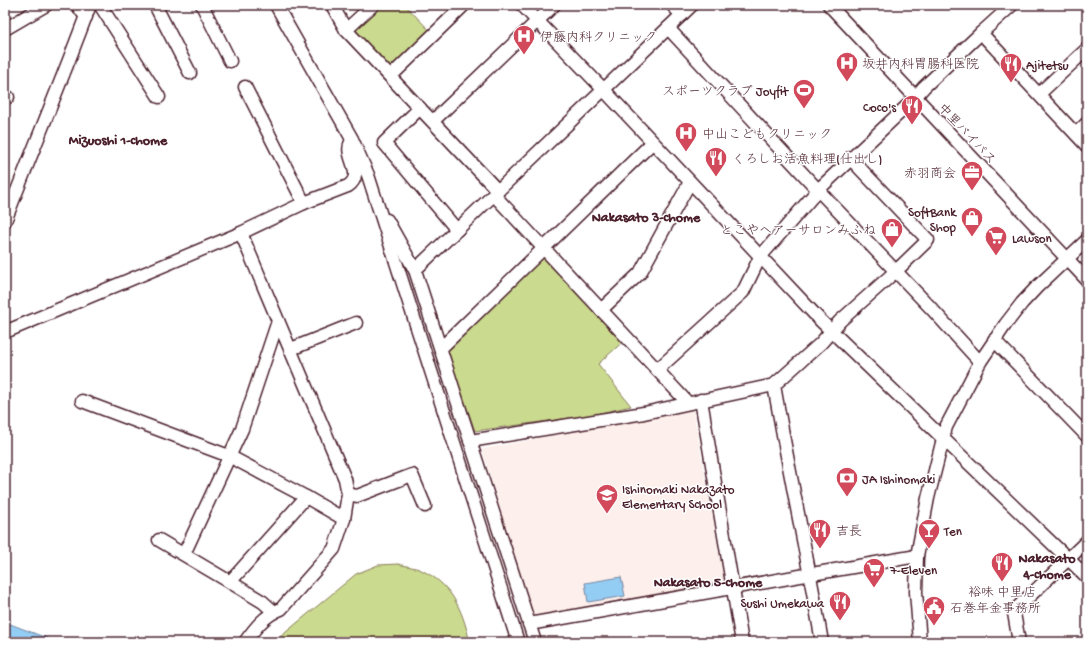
<svg xmlns="http://www.w3.org/2000/svg" width="1092" height="647" viewBox="0 0 1092 647" font-family="'Gochi Hand','Klee One',sans-serif">
  <style>
    .built { fill: #fdefeb }
    .park { fill: #cada8e; stroke: #8a7c5c }
    .water { fill: #94cdf4; stroke: #7687a4 }
    .lines { fill: none; stroke-linecap: round; stroke-linejoin: round }
    .minor-casing { stroke: #4a1f2b; stroke-width: 15 }
    .minor { stroke: #fff; stroke-width: 12 }
    .labels { text-anchor: middle; stroke-width: 3; stroke-linejoin: round; paint-order: stroke }
    .poi-label { font-size: 13px; fill: #4a1f2b; stroke: #fff; text-anchor: start }
    .street-label { font-size: 13px; fill: #4a1f2b; stroke: #fff }
    .neighbourhood-label { font-size: 14px; font-weight: bold; fill: #4a1f2b; stroke: #fff }
  </style>
  <rect width="100%" height="100%" fill="#fff"/>
  <filter id="ink" filterUnits="userSpaceOnUse"><feTurbulence type="fractalNoise" baseFrequency=".025" numOctaves="2"/><feDisplacementMap in="SourceGraphic" scale="8" xChannelSelector="R" yChannelSelector="G"/><feConvolveMatrix kernelMatrix="1 2 1 2 8 2 1 2 1" color-interpolation-filters="sRGB"/></filter>
  <g filter="url(#ink)">
    <path class="built" d="M693,410L724,581L721,585L533,619L482,449Z"/>
    <g class="park">
      <path d="M377,5H405L432,33L391,72L351,30Z"/>
      <path d="M543,254L625,340L598,364L631,406L592,415L475,431L446,348Z"/>
      <path d="M398,564C405,566 413,567 419,569C446,581 458,600 466,627C467,632 469,637 470,642H274L356,574L378,565Z"/>
    </g>
    <g class="water">
      <path d="M621,577L625,596L588,602L585,583Z"/>
      <path d="M5,622L57,642H5Z"/>
    </g>
    <g class="lines">
      <g class="minor-casing">
        <g id="minor">
          <path d="M77,5L86,17"/>
          <path d="M100,5L159,97"/>
          <path d="M155,5L190,73"/>
          <path d="M202,5L230,61"/>
          <path d="M276,5L352,139L368,175L518,642"/>
          <path d="M332,5L346,30L498,191"/>
          <path d="M522,5L604,90L821,321L1087,577"/>
          <path d="M672,5L682,15"/>
          <path d="M692,5L668,28L818,190L930,307L980,362"/>
          <path d="M829,5L1087,280"/>
          <path d="M5,29L46,5"/>
          <path d="M346,30L373,5"/>
          <path d="M981,33L1087,146"/>
          <path d="M391,76L464,5"/>
          <path d="M245,87L304,203"/>
          <path d="M1039,94L1087,49"/>
          <path d="M5,98L8,97"/>
          <path d="M420,108L384,143L457,230"/>
          <path d="M433,121L554,5"/>
          <path d="M1076,134L1087,123"/>
          <path d="M494,195L688,403"/>
          <path d="M387,220L415,270"/>
          <path d="M5,221C33,149 63,78 90,5"/>
          <path d="M241,233L345,479L348,494L344,519L334,549L281,609C265,615 255,628 245,642"/>
          <path d="M601,310L640,273L690,182"/>
          <path d="M5,332L241,233L304,203L348,186C366,174 343,156 351,142"/>
          <path d="M994,340L1087,436"/>
          <path d="M441,348L652,143"/>
          <path d="M291,349L356,323"/>
          <path d="M657,370L743,292L760,257L818,190L909,104L924,87L981,33L1012,5"/>
          <path d="M774,385C789,471 807,556 822,642"/>
          <path d="M701,400L742,642"/>
          <path d="M82,401L229,456L306,497L344,519"/>
          <path d="M470,441L644,413L774,385L821,343L840,321L896,271L928,240L850,158"/>
          <path d="M348,494L357,496L412,475L425,506"/>
          <path d="M159,540L230,582L263,602L274,612"/>
          <path d="M184,554L242,429L278,321"/>
          <path d="M230,582L306,497"/>
          <path d="M529,624L800,576L917,556"/>
          <path d="M535,642L415,270L668,28"/>
          <path d="M920,642L916,592L917,556L928,498L946,427L980,362L1005,325L1022,303L1037,287L1087,240"/>
          <path d="M1019,642L1014,613L1015,610L1087,541"/>
        </g>
      </g>
      <use href="#minor" class="minor"/>
    </g>
  </g>
  <defs>
    <g id="hospital-pin" transform="scale(1.15)"><path d="M0 17L-7.5 6A9.5 9.5 0 1 1 7.5 6Z" fill="#d1495b" stroke="#fff"/><path d="M-5-5h3v3.5h4V-5h3V5h-3V1.5h-4V5h-3Z" fill="#fff"/></g>
    <g id="restaurant-pin" transform="scale(1.15)"><path d="M0 17L-7.5 6A9.5 9.5 0 1 1 7.5 6Z" fill="#d1495b" stroke="#fff"/><path d="M-5-6h1v4h1v-4h1v4h1v-4h1v5L-1.5 .5V6h-2V.5L-5-1ZM5-6V6H3V1.5H1.5Q1.5-4 5-6Z" fill="#fff"/></g>
    <g id="stadium-pin" transform="scale(1.15)"><path d="M0 17L-7.5 6A9.5 9.5 0 1 1 7.5 6Z" fill="#d1495b" stroke="#fff"/><path d="M0-5a6.5 5 0 1 0 0 10a6.5 5 0 1 0 0-10ZM-3.5-1.8h7v3.6h-7Z" fill="#fff"/></g>
    <g id="office-pin" transform="scale(1.15)"><path d="M0 17L-7.5 6A9.5 9.5 0 1 1 7.5 6Z" fill="#d1495b" stroke="#fff"/><path d="M-6-3h4V-5.5h4V-3h4V5H-6ZM-1-4.5V-3h2v-1.5ZM-6 0V1H6V0Z" fill="#fff"/></g>
    <g id="shop-pin" transform="scale(1.15)"><path d="M0 17L-7.5 6A9.5 9.5 0 1 1 7.5 6Z" fill="#d1495b" stroke="#fff"/><path d="M-5-2.5h2.3a2.7 3.5 0 0 1 5.4 0H5L5.5 6h-11ZM-1.5-2.5h3a1.5 2.3 0 0 0-3 0Z" fill="#fff"/></g>
    <g id="supermarket-pin" transform="scale(1.15)"><path d="M0 17L-7.5 6A9.5 9.5 0 1 1 7.5 6Z" fill="#d1495b" stroke="#fff"/><path d="M-6-5.5h2.5l.6 2H6L4.5 2H-2.5L-4.4-4H-6ZM-1.5 3.2a1.3 1.3 0 1 0 .1 0ZM3 3.2a1.3 1.3 0 1 0 .1 0Z" fill="#fff"/></g>
    <g id="bank-pin" transform="scale(1.15)"><path d="M0 17L-7.5 6A9.5 9.5 0 1 1 7.5 6Z" fill="#d1495b" stroke="#fff"/><path d="M-6-4H6V4H-6ZM0-2.3a2.3 2.3 0 1 0 0 4.6a2.3 2.3 0 1 0 0-4.6Z" fill="#fff"/></g>
    <g id="school-pin" transform="scale(1.15)"><path d="M0 17L-7.5 6A9.5 9.5 0 1 1 7.5 6Z" fill="#d1495b" stroke="#fff"/><path d="M0-5L7-2L0 1L-7-2ZM-4 1L0 2.5L4 1V4Q0 6-4 4Z" fill="#fff"/></g>
    <g id="bar-pin" transform="scale(1.15)"><path d="M0 17L-7.5 6A9.5 9.5 0 1 1 7.5 6Z" fill="#d1495b" stroke="#fff"/><path d="M-6-5H6L.8 .8V4.5H3.5V6h-7V4.5H-.8V.8Z" fill="#fff"/></g>
    <g id="civic-pin" transform="scale(1.15)"><path d="M0 17L-7.5 6A9.5 9.5 0 1 1 7.5 6Z" fill="#d1495b" stroke="#fff"/><path d="M-.6-6.5H3V-4.5H.6V-3L4-1V1h2V6H-6V1h2V-1L-.6-3ZM-1.2 2.5V6h2.4V2.5Z" fill="#fff"/></g>
  </defs>
  <g fill-rule="evenodd">
    <use href="#hospital-pin" x="524" y="36"/>
    <use href="#hospital-pin" x="847" y="63"/>
    <use href="#restaurant-pin" x="1011" y="64"/>
    <use href="#stadium-pin" x="804" y="90"/>
    <use href="#restaurant-pin" x="912" y="106"/>
    <use href="#hospital-pin" x="686" y="133"/>
    <use href="#restaurant-pin" x="716" y="158"/>
    <use href="#office-pin" x="972" y="172"/>
    <use href="#shop-pin" x="972" y="218"/>
    <use href="#shop-pin" x="892" y="229"/>
    <use href="#supermarket-pin" x="996" y="237"/>
    <use href="#bank-pin" x="847" y="478"/>
    <use href="#school-pin" x="607" y="495"/>
    <use href="#restaurant-pin" x="820" y="530"/>
    <use href="#bar-pin" x="929" y="530"/>
    <use href="#restaurant-pin" x="1002" y="563"/>
    <use href="#supermarket-pin" x="874" y="569"/>
    <use href="#restaurant-pin" x="840" y="602"/>
    <use href="#civic-pin" x="934" y="607"/>
  </g>
  <g class="labels">
    <g class="poi-label">
      <text x="540" y="41">伊藤内科クリニック</text>
      <text x="862" y="68">坂井内科胃腸科医院</text>
      <text x="1026" y="69">Ajitetsu</text>
      <text x="788" y="95" text-anchor="end">スポーツクラブ Joyfit</text>
      <text x="896" y="111" text-anchor="end">Coco's</text>
      <text x="702" y="138">中山こどもクリニック</text>
      <text x="732" y="163">くろしお活魚料理(仕出し)</text>
      <text x="956" y="177" text-anchor="end">赤羽商会</text>
      <text x="956" y="216" text-anchor="end">SoftBank<tspan x="956" dy="15">Shop</tspan></text>
      <text x="876" y="234" text-anchor="end">とこやヘアーサロンみふね</text>
      <text x="1012" y="242">Lawson</text>
      <text x="862" y="483">JA Ishinomaki</text>
      <text x="622" y="493">Ishinomaki Nakazato<tspan x="622" dy="15">Elementary School</tspan></text>
      <text x="836" y="535">吉長</text>
      <text x="944" y="535">Ten</text>
      <text x="890" y="574">7-Eleven</text>
      <text x="1002" y="596" text-anchor="middle">裕味 中里店</text>
      <text x="824" y="607" text-anchor="end">Sushi Umekawa</text>
      <text x="950" y="612">石巻年金事務所</text>
    </g>
    <g class="street-label">
      <text transform="translate(968 133) rotate(47)" y="5">中里バイパス</text>
    </g>
    <g class="neighbourhood-label">
      <text x="118" y="144">Mizuoshi 1-chome</text>
      <text x="646" y="221">Nakasato 3-chome</text>
      <text x="1047" y="562">Nakasato<tspan x="1047" dy="16">4-chome</tspan></text>
      <text x="708" y="586">Nakasato 5-chome</text>
    </g>
  </g>
  <rect width="1092" height="647" fill="none" stroke="#fff" stroke-width="20"/>
  <rect x="10" y="10" width="1072" height="627" fill="none" stroke="#4a1f2b" stroke-width="1.5" filter="url(#ink)"/>
</svg>
